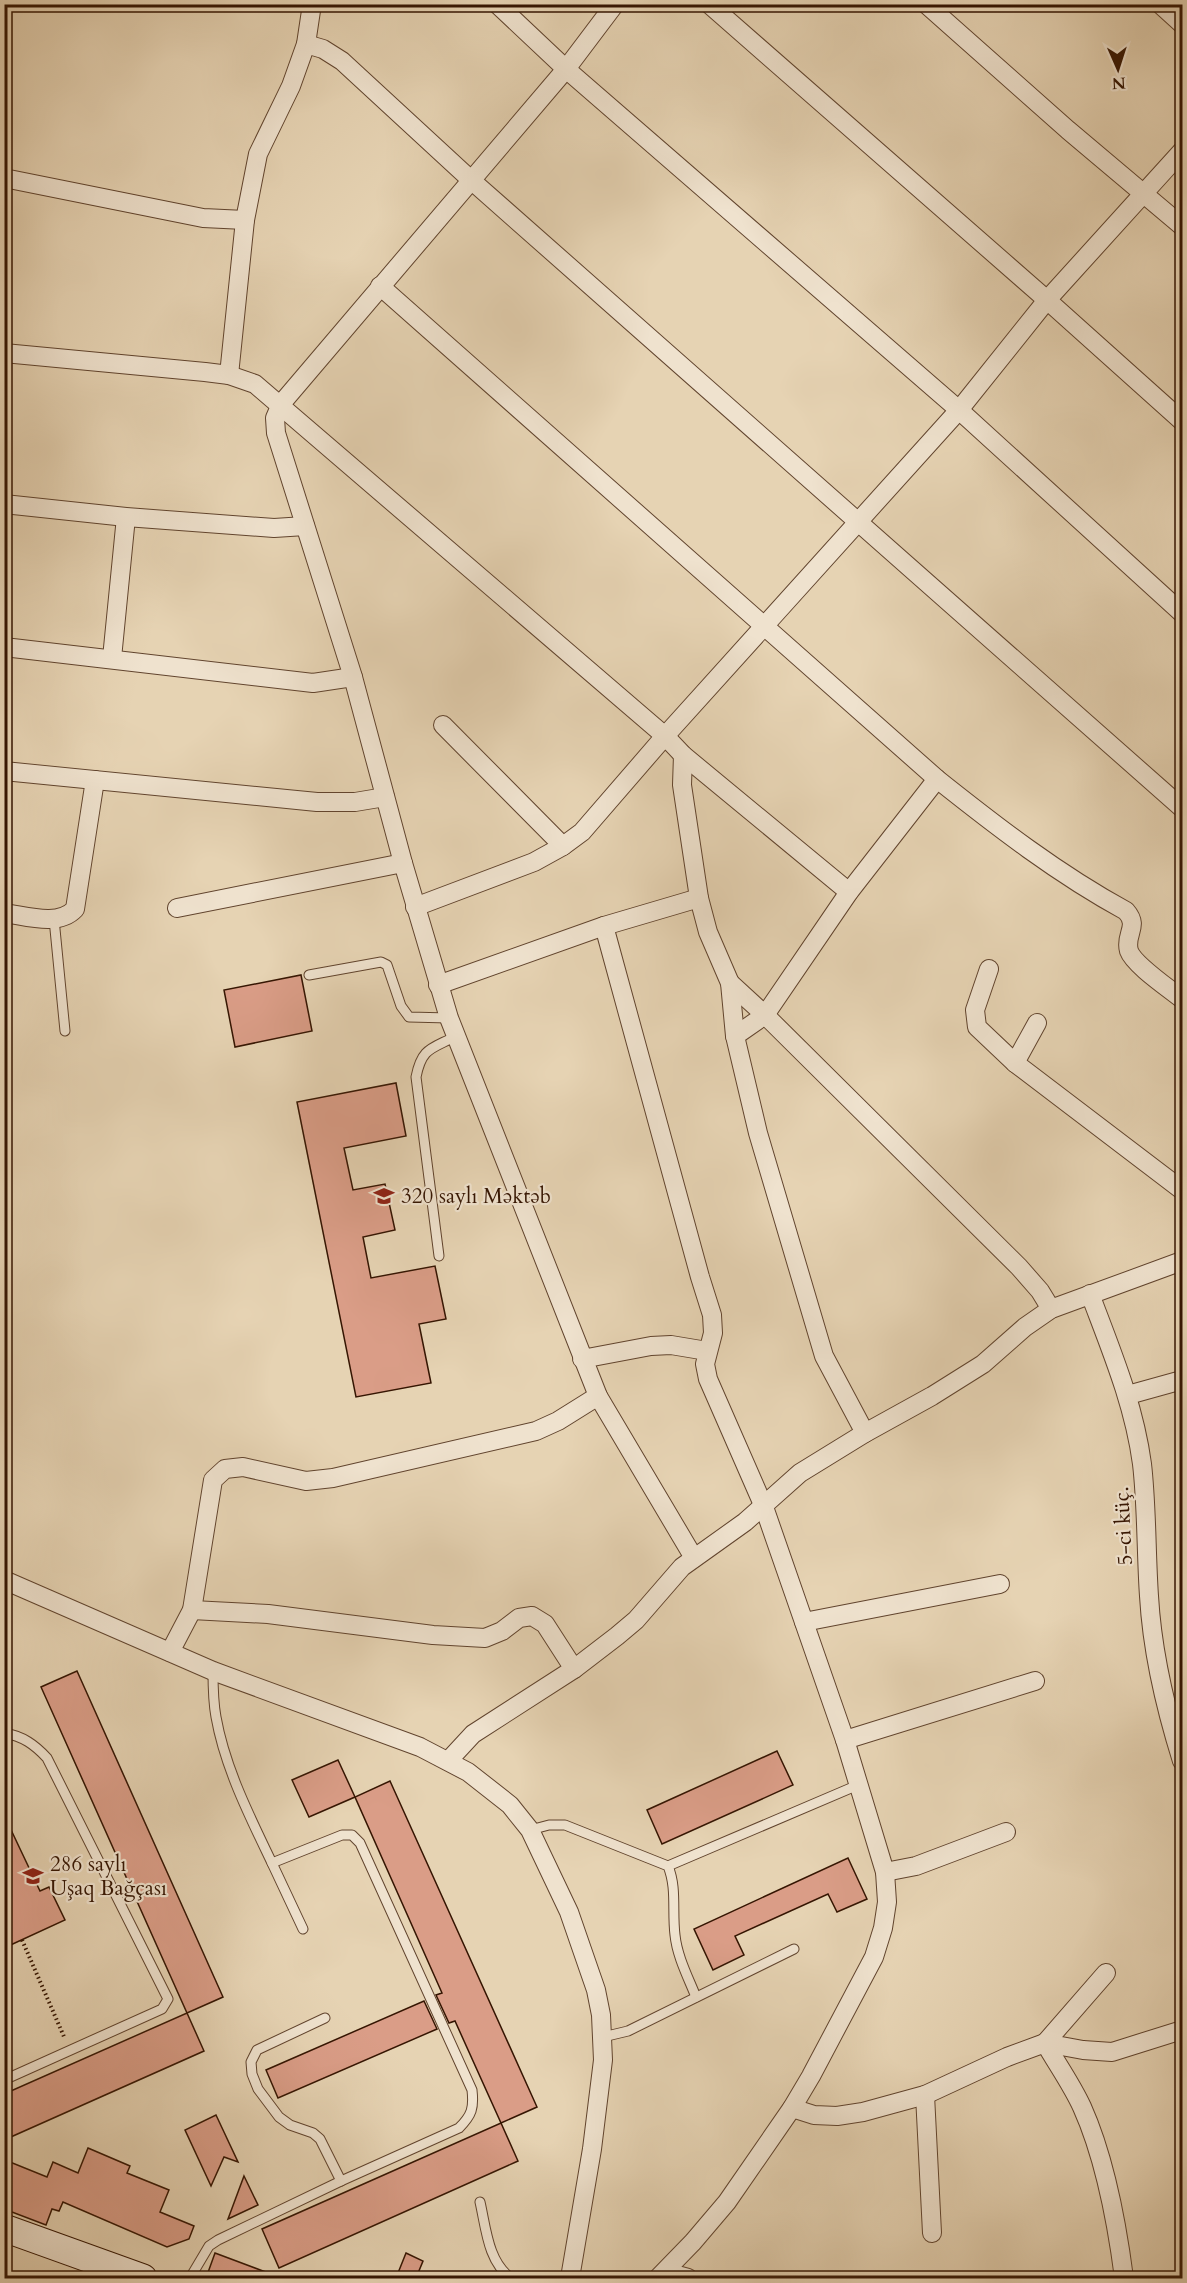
<svg xmlns="http://www.w3.org/2000/svg" width="1187" height="2283" viewBox="0 0 1187 2283" font-family="Cardo,serif">
  <style>
    .building { fill: #da9d87; stroke: #351502; stroke-width: 1.5 }
    .lines { fill: none; stroke-linecap: round; stroke-linejoin: round }
    .lane-casing { stroke: #61442e; stroke-width: 11 }
    .street-casing { stroke: #61442e; stroke-width: 20 }
    .secondary-casing { stroke: #351502; stroke-width: 29 }
    .path { stroke: #351502; stroke-width: 4; stroke-dasharray: 1.5 3; stroke-linecap: butt }
    .lane { stroke: #efe2ce; stroke-width: 9 }
    .street { stroke: #efe2ce; stroke-width: 18 }
    .secondary { stroke: #efe2ce; stroke-width: 27 }
    .labels { text-anchor: middle; stroke-width: 4.5; stroke-linejoin: round; paint-order: stroke }
    .poi-label { font-size: 21px; fill: #351502; stroke: #efe2ce; text-anchor: start }
    .street-label { font-size: 21px; fill: #351502; stroke: #efe2ce }
  </style>
  <rect width="100%" height="100%" fill="#e6d3b3"/>
  <filter id="stains"><feTurbulence type="fractalNoise" baseFrequency=".00333" numOctaves="4"/><feColorMatrix values="0 0 0 0 .2 0 0 0 0 .09 0 0 0 0 .02 0 0 0 .5 -.17"/></filter>
  <radialGradient id="worn" r=".72"><stop offset=".6" stop-color="#630" stop-opacity="0"/><stop offset="1" stop-color="#630" stop-opacity=".3"/></radialGradient>
  <g class="building">
    <path d="M301,975L312,1031L235,1047L224,990Z"/>
    <path d="M396,1083L406,1136L344,1148L353,1190L385,1184L395,1230L363,1237L371,1278L435,1266L446,1319L419,1324L431,1383L356,1397L297,1102Z"/>
    <path d="M77,1671L223,1997L187,2013L41,1687Z"/>
    <path d="M777,1751L793,1785L662,1844L647,1810Z"/>
    <path d="M338,1760L355,1797L309,1817L292,1780Z"/>
    <path d="M390,1781L537,2107L501,2123L455,2021L449,2023L436,1995L442,1993L355,1797Z"/>
    <path d="M4,1815L40,1891L49,1887L65,1920L4,1948Z"/>
    <path d="M848,1858L867,1899L837,1912L828,1894L735,1936L744,1955L713,1970L694,1929Z"/>
    <path d="M424,2001L437,2029L278,2098L266,2070Z"/>
    <path d="M187,2013L204,2051L4,2140V2094Z"/>
    <path d="M216,2115L238,2162L224,2157L211,2186L185,2130Z"/>
    <path d="M501,2123L518,2161L279,2268L262,2229Z"/>
    <path d="M88,2148L130,2166L127,2173L169,2190L160,2212L194,2226L189,2239L167,2247L63,2202L59,2211L52,2209L46,2225L4,2209V2177L10,2162L47,2177L53,2162L78,2173Z"/>
    <path d="M244,2176L258,2205L228,2219Z"/>
    <path d="M215,2253L279,2277V2278H206Z"/>
    <path d="M406,2253L423,2261L416,2278H396Z"/>
  </g>
  <g class="lines">
    <g class="lane-casing">
      <g id="lane">
        <path d="M54,919L65,1031"/>
        <path d="M309,975L381,962L387,965L401,1006L409,1017L449,1018"/>
        <path d="M439,1256L416,1077C422,1047 432,1049 456,1036"/>
        <path d="M4,1733C23,1736 35,1745 47,1758L168,1999L162,2009L4,2080"/>
        <path d="M530,1830L549,1825H565L668,1866C677,1888 672,1911 675,1935C677,1956 688,1977 696,1997"/>
        <path d="M272,1863L303,1929"/>
        <path d="M668,1866L858,1785"/>
        <path d="M325,2018L257,2050L251,2062L252,2074L258,2089L279,2117L290,2125L313,2133L320,2139L341,2181"/>
        <path d="M603,2037L628,2031L794,1949"/>
        <path d="M480,2202C486,2228 488,2262 511,2278"/>
        <path d="M190,2278L209,2246L218,2240L341,2181L459,2128C472,2115 474,2108 472,2090L360,1843L352,1835H342L272,1863C250,1817 225,1768 216,1717C213,1701 213,1686 213,1671"/>
      </g>
    </g>
    <g class="street-casing">
      <g id="street">
        <path d="M497,4L566,69L959,410L1182,613"/>
        <path d="M615,4L566,69L281,404L275,418L276,433L353,677L403,863L449,1018L598,1396L694,1558"/>
        <path d="M709,4L1047,300L1182,421"/>
        <path d="M926,4L1068,130L1182,226"/>
        <path d="M1160,4L1182,24"/>
        <path d="M306,44L323,49L342,61L471,180L1182,808"/>
        <path d="M4,178L203,218L245,220"/>
        <path d="M380,286L937,779C996,826 1058,874 1126,911C1140,927 1124,934 1129,951C1134,965 1170,989 1182,999"/>
        <path d="M4,353L205,372L229,375L255,384L665,736L683,755L849,892"/>
        <path d="M229,375L245,220L258,154L291,86L306,44L312,4"/>
        <path d="M4,504L126,517L274,528L305,526"/>
        <path d="M4,647L313,683L353,677"/>
        <path d="M112,658L126,517"/>
        <path d="M443,725L563,846"/>
        <path d="M683,755L682,785L699,898L708,932L730,983L735,1036L758,1133L824,1356L865,1433"/>
        <path d="M4,771L317,802H355L385,797"/>
        <path d="M415,907L534,862L563,846L582,832L665,736L959,410L1047,300L1182,151"/>
        <path d="M177,908L403,863"/>
        <path d="M4,913C27,916 58,927 75,909L95,780"/>
        <path d="M604,926L700,1277L712,1315L713,1333L705,1364L708,1379L764,1507L845,1740L885,1872L887,1902L883,1928L874,1957L811,2076L792,2108L727,2202L693,2242L658,2278"/>
        <path d="M989,969L975,1010L977,1027L1015,1063L1182,1190"/>
        <path d="M730,983L765,1015L1019,1267L1040,1291L1051,1309"/>
        <path d="M438,985L604,926L699,898"/>
        <path d="M735,1036L765,1015L849,892L937,779"/>
        <path d="M1015,1063L1037,1023"/>
        <path d="M1090,1294C1111,1350 1134,1404 1142,1464C1147,1507 1146,1552 1149,1596C1152,1649 1166,1710 1182,1761"/>
        <path d="M582,1359L651,1346L671,1345L707,1351"/>
        <path d="M1128,1395L1182,1380"/>
        <path d="M4,1580L213,1671L420,1747L468,1772L510,1805L530,1830L569,1912L596,1990L601,2015L603,2060L592,2149L570,2278"/>
        <path d="M192,1610L268,1614L433,1635L485,1638L502,1631L519,1618L532,1616L545,1624L574,1669"/>
        <path d="M804,1622L1000,1584"/>
        <path d="M170,1652L192,1610L213,1480L225,1469L243,1467L306,1481L333,1478L536,1431L558,1421L598,1396"/>
        <path d="M845,1740L1035,1681"/>
        <path d="M448,1761L473,1734L574,1669L617,1636L636,1620L682,1567L745,1522L800,1473L865,1433L932,1396L983,1364L1025,1327L1051,1309L1182,1261"/>
        <path d="M885,1872L916,1866L1006,1832"/>
        <path d="M1106,1973L1045,2043C1057,2064 1072,2085 1082,2107C1105,2158 1117,2224 1124,2278"/>
        <path d="M925,2095L932,2233"/>
        <path d="M792,2108L814,2115L837,2116L863,2112L925,2095L1007,2057L1045,2043L1083,2050L1112,2052L1182,2030"/>
        <path d="M666,2272L688,2278"/>
      </g>
    </g>
    <g class="secondary-casing">
      <path id="secondary" d="M4,2228L143,2278"/>
    </g>
    <path class="path" d="M22,1940L65,2039"/>
    <use href="#lane" class="lane"/>
    <use href="#street" class="street"/>
    <use href="#secondary" class="secondary"/>
  </g>
  <defs>
    <g id="school-bare" transform="scale(1.62)"><path d="M0-5L7-2L0 1L-7-2ZM-4 1L0 2.5L4 1V4Q0 6-4 4Z" fill="#8f2418" stroke="#efe2ce" stroke-width="2.5" paint-order="stroke"/></g>
  </defs>
  <g fill-rule="evenodd">
    <use href="#school-bare" x="384" y="1196"/>
    <use href="#school-bare" x="33" y="1876"/>
  </g>
  <g class="labels">
    <g class="poi-label">
      <text x="401" y="1203">320 saylı Məktəb</text>
      <text x="50" y="1871">286 saylı<tspan x="50" dy="24">Uşaq Bağçası</tspan></text>
    </g>
    <g class="street-label">
      <text transform="translate(1123 1526) rotate(-93)" y="7">5-ci küç.</text>
    </g>
  </g>
  <rect width="1187" height="2283" fill="none" stroke="#e6d3b3" stroke-width="24"/>
  <rect x="6" y="6" width="1175" height="2271" fill="none" stroke="#351502" stroke-width="3"/>
  <rect x="12" y="12" width="1163" height="2259" fill="none" stroke="#351502" stroke-width="1.5"/>
  <g transform="translate(1118 69) rotate(177)" stroke="#efe2ce" stroke-width="4.5" paint-order="stroke">
  <path d="M0-4.5L10 22L0 15L-10 22Z" fill="#351502"/>
  <text y="-9" font-size="16" font-weight="bold" text-anchor="middle" fill="#351502">N</text>
  </g>
  <rect width="100%" height="100%" filter="url(#stains)"/>
  <rect width="100%" height="100%" fill="url(#worn)"/>
</svg>
